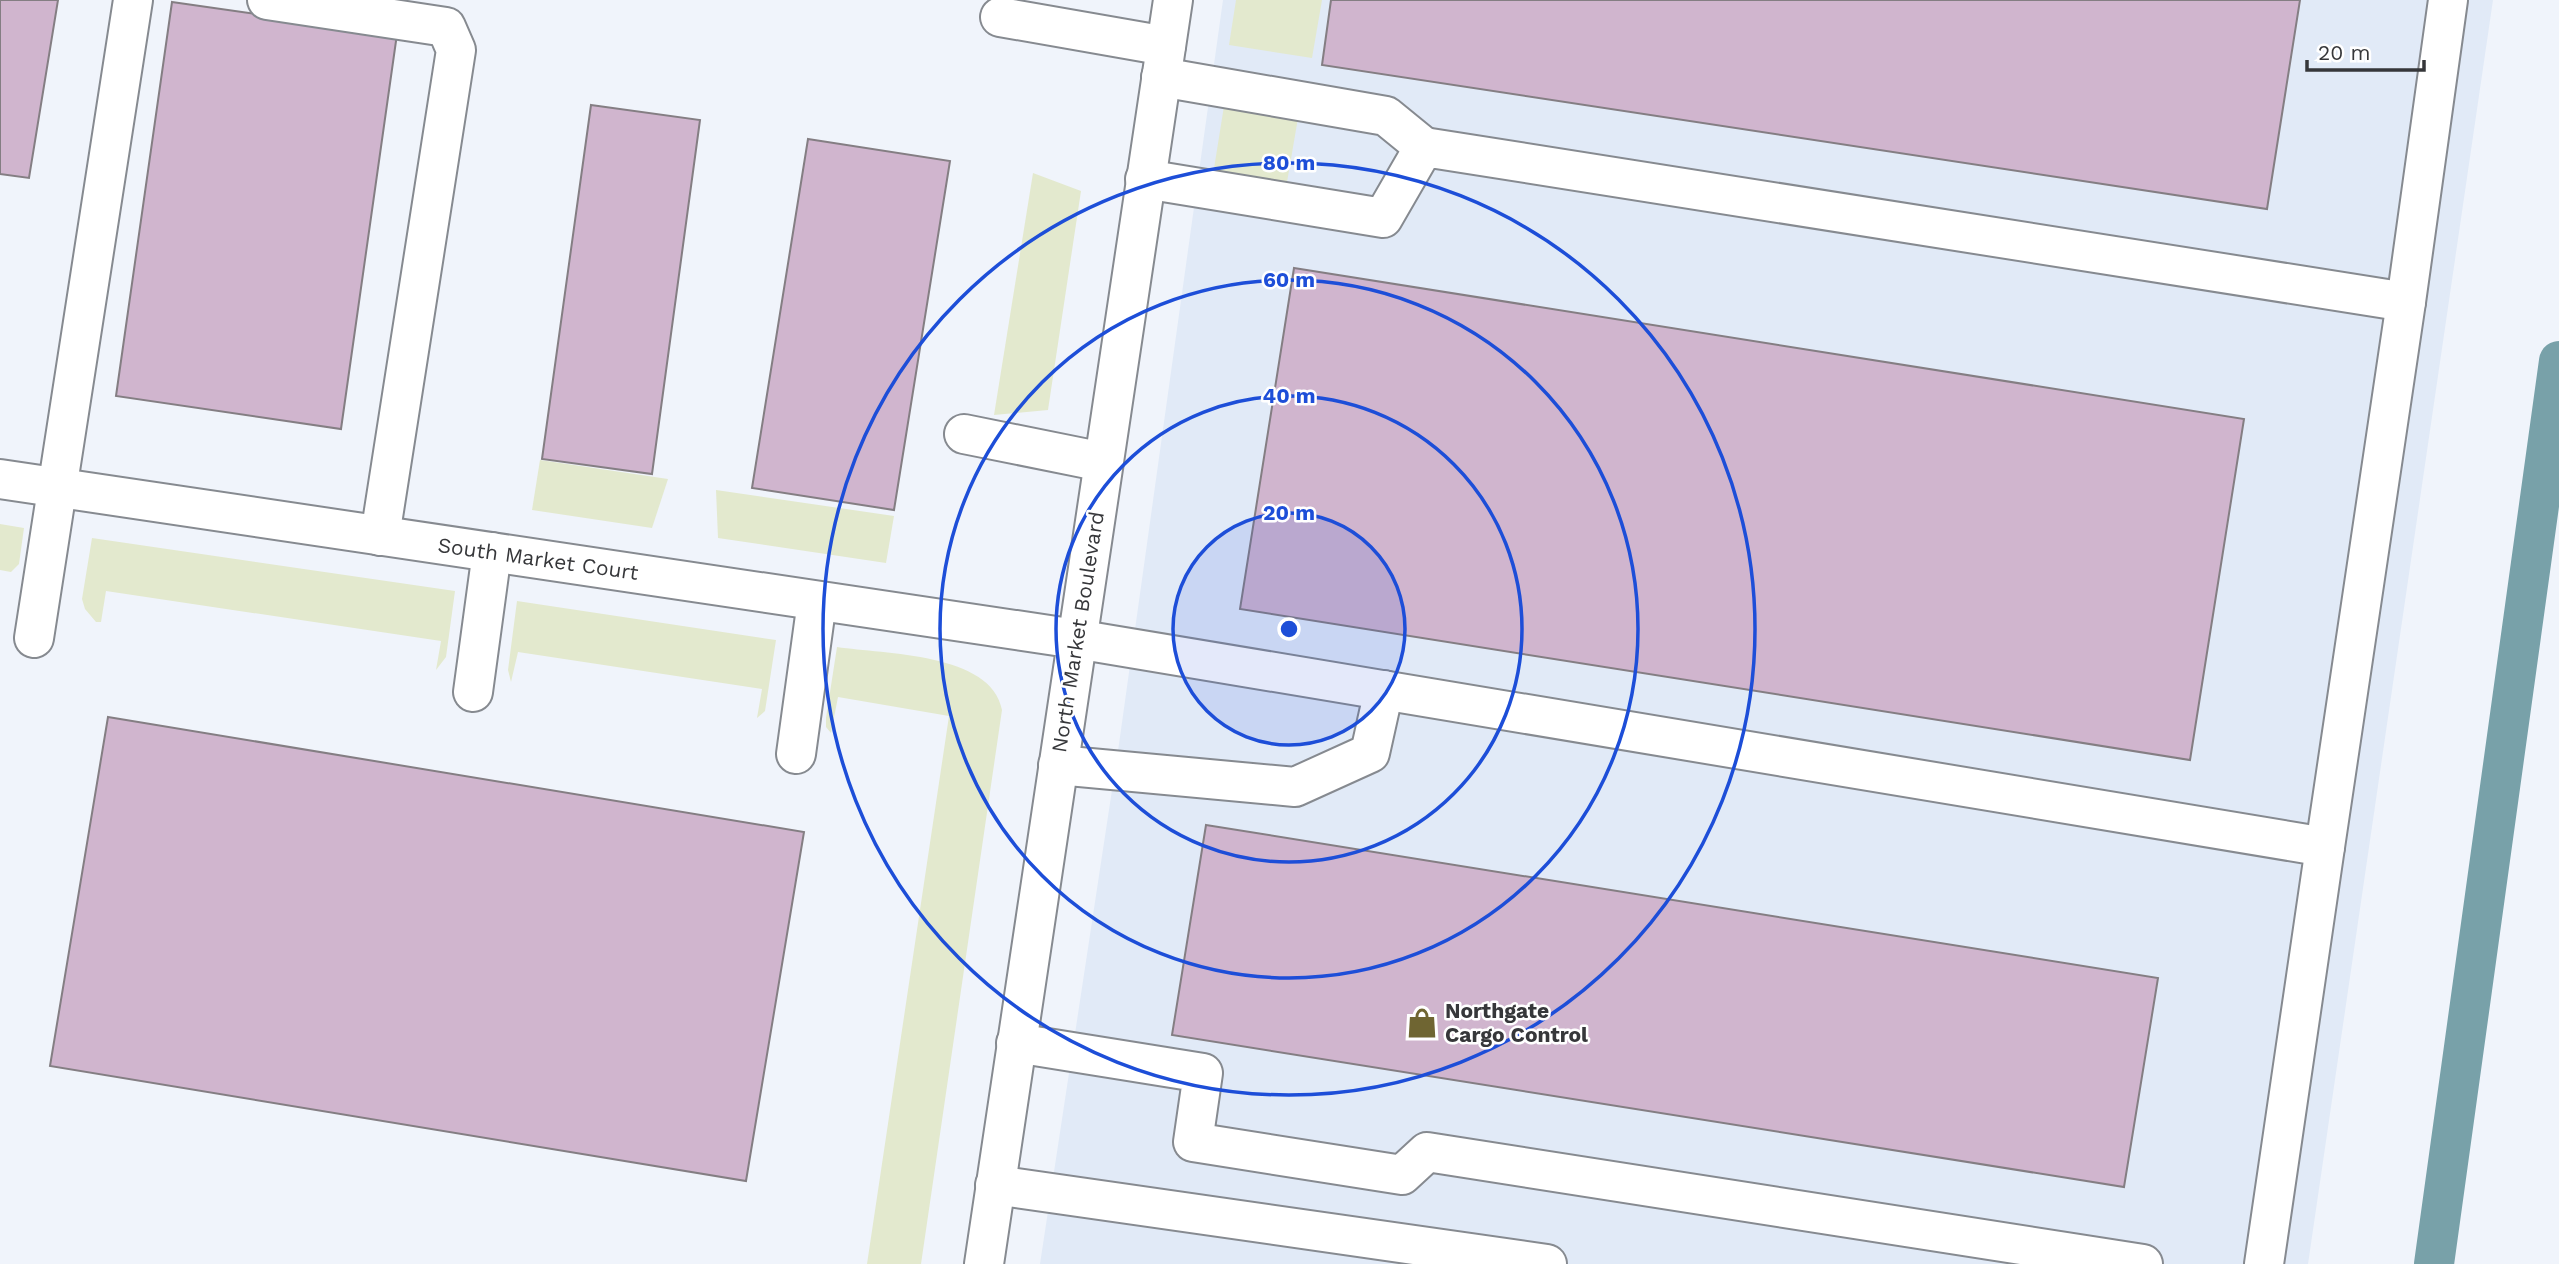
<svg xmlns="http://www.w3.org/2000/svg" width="2559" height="1264" viewBox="0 0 2559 1264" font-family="'Work Sans',sans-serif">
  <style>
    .built { fill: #e1eaf7 }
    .green { fill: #e3e9ce }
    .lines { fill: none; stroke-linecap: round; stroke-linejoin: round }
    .canal { stroke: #78a1a9; stroke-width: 40 }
    .building { fill: #d0b5ce; stroke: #847e83; stroke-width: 2 }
    .minor-casing { stroke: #868a90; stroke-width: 42 }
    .major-casing { stroke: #868a90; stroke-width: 42 }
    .minor { stroke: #fff; stroke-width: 38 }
    .major { stroke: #fff; stroke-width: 38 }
    .ring { fill: none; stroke: #1d4ed8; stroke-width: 3.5 }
    .labels { text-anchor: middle; stroke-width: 5; stroke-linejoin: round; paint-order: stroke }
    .street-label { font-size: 21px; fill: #36373a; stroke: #fff }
    .poi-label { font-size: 21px; font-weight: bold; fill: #36373a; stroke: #fff; text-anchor: start }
    .centre { fill: #1d4ed8; stroke: #fff; stroke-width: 3.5 }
    .ring-label { font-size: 21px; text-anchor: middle; font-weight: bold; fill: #1d4ed8; stroke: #fff; stroke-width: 5; stroke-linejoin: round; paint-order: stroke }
  </style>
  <rect width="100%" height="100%" fill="#f0f4fb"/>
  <path class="built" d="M1223,0H2493L2308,1264H1040L1119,744Z"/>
  <g class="green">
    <path d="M1236,0H1322L1312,58L1229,45Z"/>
    <path d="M1224,106L1298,118L1286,188L1212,181Z"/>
    <path d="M1033,173L1081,191L1048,410L994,415Z"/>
    <path d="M540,460L668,479L652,528L532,510Z"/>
    <path d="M716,490L894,516L886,563L718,538Z"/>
    <path d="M0,524L24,528L19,564L11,572L0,570Z"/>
    <path d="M92,538L455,591L446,657L436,670L441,641L106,591L101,622H96L85,609L82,599Z"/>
    <path d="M517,601L776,640L765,711L757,718L762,689L518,652L511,682L508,670Z"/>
    <path d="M837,647C884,654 992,653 1002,710L921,1264H867L949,716L838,697L831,733L826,727V718Z"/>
  </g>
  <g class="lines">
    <path class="canal" d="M2434,1264L2559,361"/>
  </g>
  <g class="building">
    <path d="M0,0H58L29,178L0,174Z"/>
    <path d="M1331,0H2300L2267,209L1322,65Z"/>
    <path d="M172,2L397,34L341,429L116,396Z"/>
    <path d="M591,105L700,120L652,474L542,459Z"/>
    <path d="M808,139L950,161L894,510L752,488Z"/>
    <path d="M1294,268L2244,419L2190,760L1240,609Z"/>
    <path d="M108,717L804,832L746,1181L50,1066Z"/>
    <path d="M1206,825L2158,978L2124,1187L1172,1035Z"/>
  </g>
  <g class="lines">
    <g class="minor-casing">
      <g id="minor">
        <path d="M267,0L446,27L456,50L380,536"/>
        <path d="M1000,17L1166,46"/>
        <path d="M1161,77L1386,116L1424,147"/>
        <path d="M1145,179L1383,218L1424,147L2406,302L2448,0"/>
        <path d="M964,434L1103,462"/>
        <path d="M0,479L1076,639L2325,847L2264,1264"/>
        <path d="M34,638L133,0"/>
        <path d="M473,692L492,552"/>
        <path d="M796,754L817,601"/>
        <path d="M1058,765L1295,787L1370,753L1384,690"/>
        <path d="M2325,847L2406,302"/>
        <path d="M1016,1043L1203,1073L1193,1142L1402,1175L1427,1152L2143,1264"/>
        <path d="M995,1185L1547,1264"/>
      </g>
    </g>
    <g class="major-casing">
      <path id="major" d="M984,1264L1173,0"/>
    </g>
    <use href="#minor" class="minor"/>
    <use href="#major" class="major"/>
  </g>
  <circle cx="1289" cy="629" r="116" fill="#1d4ed8" fill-opacity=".12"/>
  <g class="ring">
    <circle cx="1289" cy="629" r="116"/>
    <circle cx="1289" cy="629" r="233"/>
    <circle cx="1289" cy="629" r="349"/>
    <circle cx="1289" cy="629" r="466"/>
  </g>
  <defs>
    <g id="shop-bare" transform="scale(2.415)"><path d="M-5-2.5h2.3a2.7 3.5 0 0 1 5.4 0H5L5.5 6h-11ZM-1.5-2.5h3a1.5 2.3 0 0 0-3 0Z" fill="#6f6532" stroke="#fff" stroke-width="2.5" paint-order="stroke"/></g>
  </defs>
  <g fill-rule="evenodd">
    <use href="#shop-bare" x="1422" y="1023"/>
  </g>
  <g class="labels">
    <g class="street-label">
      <text transform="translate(538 559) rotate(8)" y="7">South Market Court</text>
      <text transform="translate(1078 632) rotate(-81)" y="7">North Market Boulevard</text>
    </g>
    <g class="poi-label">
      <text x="1445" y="1018">Northgate<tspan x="1445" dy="24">Cargo Control</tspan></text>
    </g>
  </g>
  <circle cx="1289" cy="629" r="10" class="centre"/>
  <g class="ring-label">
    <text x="1289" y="170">80 m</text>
    <text x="1289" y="287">60 m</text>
    <text x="1289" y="403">40 m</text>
    <text x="1289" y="520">20 m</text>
  </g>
  <path d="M2307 60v10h117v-10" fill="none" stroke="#36373a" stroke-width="3.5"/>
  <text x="2318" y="60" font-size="21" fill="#36373a" stroke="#ffffff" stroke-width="5" paint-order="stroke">20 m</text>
</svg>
